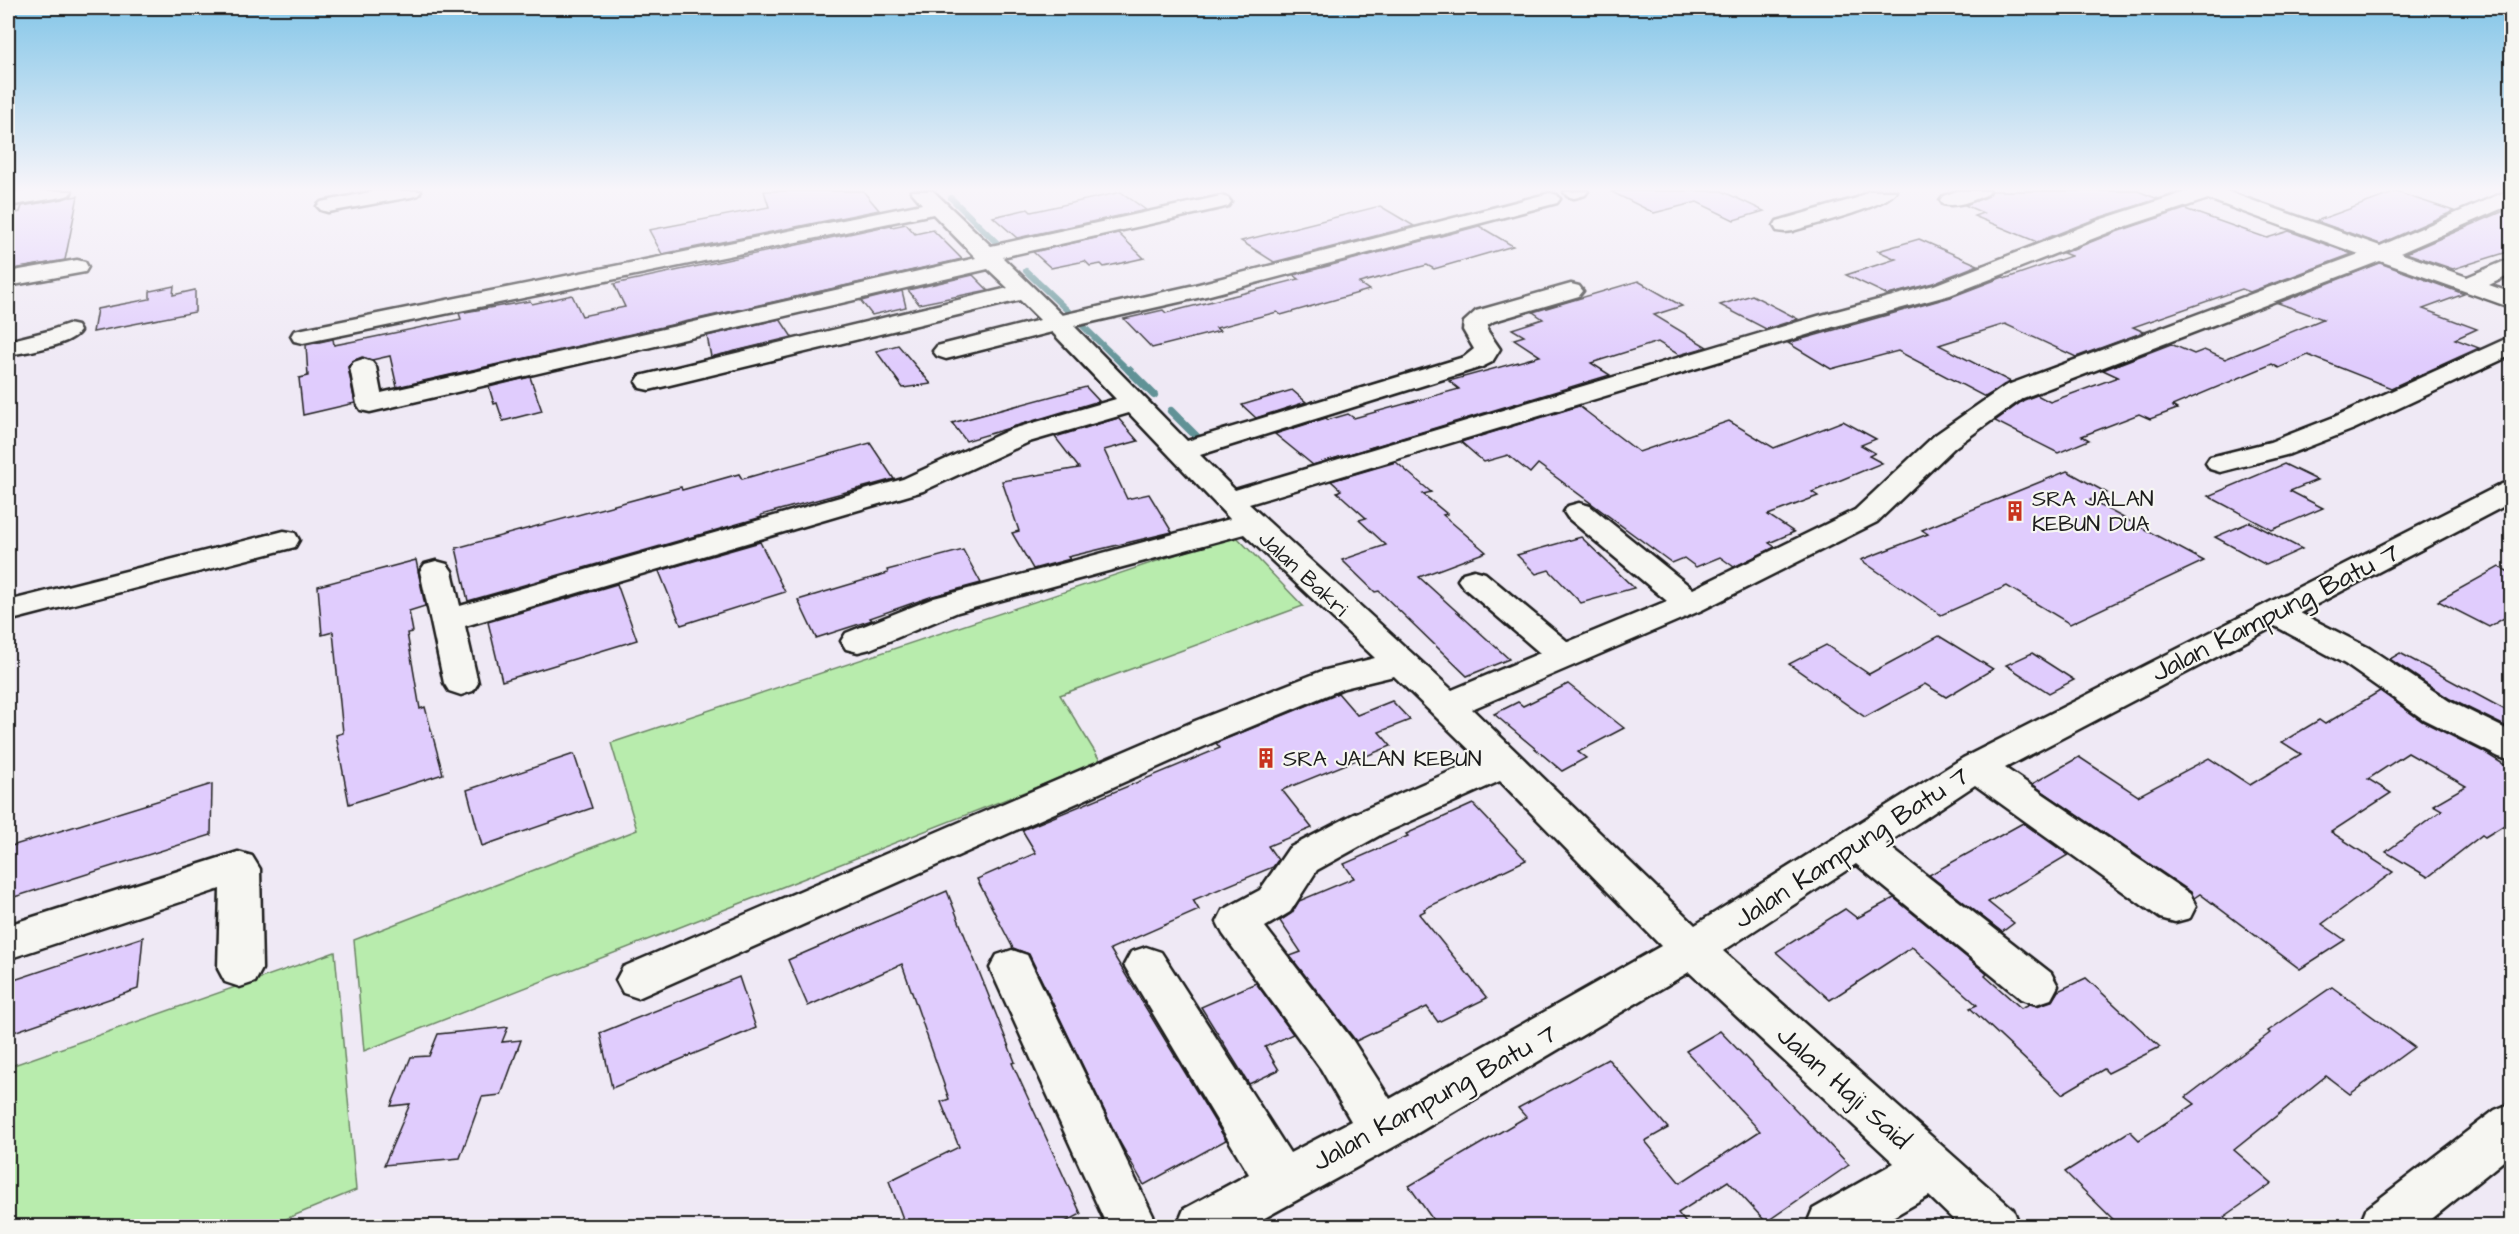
<svg xmlns="http://www.w3.org/2000/svg" width="2519" height="1234" viewBox="0 0 2519 1234" font-family="'Architects Daughter',sans-serif">
  <style>
    .green { fill: #b8ecad; stroke: #6a8464; stroke-width: 1.5 }
    .lines { fill: none; stroke-linecap: round; stroke-linejoin: round }
    .stream-far1 { stroke: #619296; stroke-width: 6 }
    .stream { stroke: #619296; stroke-width: 8 }
    .building { fill: #e0ccfd; stroke: #1c1c1c; stroke-width: 1.5 }
    .minor-casing { stroke: #1c1c1c; stroke-width: 5 }
    .minor { fill: #f6f6f2; fill-rule: evenodd }
    .labels { text-anchor: middle; stroke-width: 4.5; stroke-linejoin: round; paint-order: stroke }
    .poi-label { font-size: 22px; fill: #1c1c1c; stroke: #f6f6f2; text-anchor: start }
    .street-label { font-size: 22px; fill: #1c1c1c; stroke: #f6f6f2 }
    .near-street-label { font-size: 27px; fill: #1c1c1c; stroke: #f6f6f2 }
  </style>
  <rect width="100%" height="100%" fill="#efe9f5"/>
  <filter id="ink" filterUnits="userSpaceOnUse"><feTurbulence type="fractalNoise" baseFrequency=".0167" numOctaves="2"/><feDisplacementMap in="SourceGraphic" scale="12" xChannelSelector="R" yChannelSelector="G"/><feConvolveMatrix kernelMatrix="1 2 1 2 8 2 1 2 1" color-interpolation-filters="sRGB"/></filter>
  <g filter="url(#ink)">
    <g class="green">
      <path d="M1235,535L1303,606L1060,695L1101,762L364,1051L354,940L637,830L611,743Z"/>
      <path d="M335,952L356,1190L269,1226H8V1067Z"/>
    </g>
    <g class="lines">
      <g class="stream-far1">
        <path d="M951,198L998,244"/>
        <path d="M1026,271L1069,312"/>
        <path d="M1083,326L1130,372"/>
      </g>
      <g class="stream">
        <path d="M1129,370L1154,395"/>
        <path d="M1171,411L1196,436"/>
      </g>
    </g>
    <g class="building">
      <path d="M764,191H863L879,210L662,254L649,230L769,207Z"/>
      <path d="M1610,191H1722L1764,211L1734,220L1697,202L1654,213Z"/>
      <path d="M1991,191H2138L2158,199L2098,218L2037,242L1974,216L1983,213L1965,205L1987,197Z"/>
      <path d="M1121,192L1146,210L1017,238L993,217L1028,209L1031,212Z"/>
      <path d="M2396,192L2454,211L2380,244L2316,221Z"/>
      <path d="M72,195L71,197L78,196L65,260L8,270V215L20,212L22,206L63,199Z"/>
      <path d="M1380,206L1414,226L1274,262L1241,241Z"/>
      <path d="M2511,208V251L2453,269L2406,253Z"/>
      <path d="M2185,209L2267,238L2289,231L2352,254L2250,292L2242,289L2133,327L2144,332L2076,357L2005,324L1939,345L2011,382L1985,397L1898,351L1831,369L1788,343L1951,297L2003,277L2007,278L2071,256L2063,253L2116,232Z"/>
      <path d="M906,224L915,234L933,230L962,259L397,387L390,356L372,360L362,357L352,361L348,367L355,403L303,415L299,378L308,376L306,345L333,339L334,345L365,339L461,319L459,313L530,301L532,304L572,295L582,316L625,307L614,284L891,225L892,227Z"/>
      <path d="M1479,226L1513,246L1434,269L1427,265L1359,283L1369,290L1281,315L1277,312L1216,328L1220,331L1152,348L1124,319L1163,310L1166,313L1299,279L1294,275Z"/>
      <path d="M1118,233L1144,258L1104,267L1101,264L1090,266L1085,261L1051,268L1033,252Z"/>
      <path d="M1919,239L1978,265L1933,283L1888,295L1846,275L1896,259L1878,251Z"/>
      <path d="M2380,263L2464,294L2423,309L2477,329L2455,339L2479,348L2391,388L2308,355L2279,368L2272,364L2172,406L2177,409L2150,419L2139,414L2082,436L2089,440L2058,453L1995,421L2024,400L2037,395L2050,402L2118,377L2103,370L2171,344L2194,354L2204,350L2225,359L2323,319L2278,303Z"/>
      <path d="M973,275L988,290L919,304L908,290Z"/>
      <path d="M1638,281L1682,306L1654,315L1707,347L1679,355L1658,342L1591,363L1610,375L1313,465L1275,434L1326,418L1328,420L1348,414L1354,418L1459,389L1449,381L1540,356L1514,339L1524,336L1512,329L1543,319L1533,312Z"/>
      <path d="M174,286L173,295L195,290V312L93,332L97,309L150,299V291Z"/>
      <path d="M902,291L906,307L872,315L861,301Z"/>
      <path d="M1752,295L1798,319L1766,329L1720,305Z"/>
      <path d="M780,319L792,337L711,357L707,336Z"/>
      <path d="M898,345L931,384L903,388L876,351Z"/>
      <path d="M530,377L542,411L503,421L497,403L494,404L489,387Z"/>
      <path d="M1086,387L1099,401L966,441L952,423Z"/>
      <path d="M1292,390L1306,402L1256,418L1242,405Z"/>
      <path d="M1579,406L1639,452L1729,421L1774,448L1843,421L1876,439L1861,445L1875,453L1869,456L1882,463L1812,492L1818,496L1768,515L1794,532L1769,543L1775,547L1734,567L1720,557L1696,567L1684,558L1672,563L1538,464L1530,473L1508,455L1484,462L1461,442Z"/>
      <path d="M1118,418L1138,441L1104,450L1127,499L1149,494L1172,532L1068,557L1070,559L1033,569L1012,533L1019,531L1002,481L1079,468L1055,437Z"/>
      <path d="M870,443L894,479L761,515L762,517L468,601L456,548L681,487L682,490L739,474L742,479Z"/>
      <path d="M1396,462L1431,492L1423,494L1447,514L1443,515L1486,552L1419,577L1509,659L1467,676L1379,591L1375,592L1342,560L1386,545L1359,520L1366,518L1337,492L1341,490L1331,481Z"/>
      <path d="M2284,464L2317,480L2290,491L2323,508L2272,530L2208,496Z"/>
      <path d="M2067,471L2107,493L2090,500L2204,561L2070,624L2007,586L1941,615L1861,560L1928,534L1922,530Z"/>
      <path d="M2250,522L2302,549L2266,565L2215,537Z"/>
      <path d="M1581,537L1634,588L1581,603L1549,570L1536,574L1517,555Z"/>
      <path d="M760,542L785,592L681,625L659,571Z"/>
      <path d="M963,550L981,583L933,596L870,618L872,620L816,638L798,600L888,573L887,570Z"/>
      <path d="M416,560L425,606L409,611L413,632L407,633L420,709L425,707L443,774L349,804L336,735L343,733L333,632L322,635L318,586Z"/>
      <path d="M2499,567L2511,573V614L2489,627L2438,601Z"/>
      <path d="M617,584L637,640L502,681L488,622Z"/>
      <path d="M1939,636L1993,669L1946,697L1925,684L1865,717L1789,664L1826,645L1869,674Z"/>
      <path d="M2032,653L2074,680L2049,693L2006,665Z"/>
      <path d="M2400,653L2511,713V729L2450,699L2390,659Z"/>
      <path d="M1568,684L1624,728L1578,752L1586,758L1562,771L1494,714L1518,702L1523,706Z"/>
      <path d="M2380,691L2422,721L2484,752L2511,769V821L2485,837L2482,835L2428,877L2386,852L2442,810L2433,805L2466,786L2408,753L2368,779L2391,793L2331,832L2393,872L2322,924L2345,940L2300,969L2200,894L2194,898L2191,892L2032,784L2079,757L2138,796L2209,758L2250,785L2301,754L2282,742L2319,720L2325,724Z"/>
      <path d="M1338,693L1357,715L1392,701L1410,720L1379,732L1391,746L1282,790L1312,828L1268,846L1278,860L1273,867L1193,900L1199,910L1110,949L1226,1140L1144,1185L1118,1139L1029,954L1013,948L977,879L1036,853L1022,830L1220,748L1216,743Z"/>
      <path d="M574,754L592,808L482,846L467,790Z"/>
      <path d="M212,784L211,835L8,899V847Z"/>
      <path d="M1473,804L1526,860L1424,909L1425,911L1419,914L1487,998L1438,1022L1427,1007L1356,1041L1290,956L1301,952L1280,921L1292,913L1299,901L1354,878L1344,864L1408,836L1406,834Z"/>
      <path d="M2023,823L2068,855L1988,902L2014,923L2002,932L1929,875Z"/>
      <path d="M947,891L1015,1062L1012,1063L1081,1214L1056,1227H906L889,1181L959,1147L941,1102L949,1099L902,964L808,1006L788,960Z"/>
      <path d="M1894,898L1987,974L1985,976L2021,1008L2030,1004L2037,1006L2052,1001L2058,991L2086,978L2160,1047L2108,1073L2104,1069L2062,1094L1970,1008L1977,1005L1912,947L1830,1000L1776,952L1845,909L1857,918Z"/>
      <path d="M143,937L138,989L8,1034V982Z"/>
      <path d="M739,977L756,1028L612,1088L600,1033Z"/>
      <path d="M1256,983L1293,1034L1265,1047L1279,1070L1249,1084L1201,1007Z"/>
      <path d="M2332,987L2414,1047L2350,1094L2326,1076L2234,1150L2272,1183L2224,1217L2234,1227H2121L2065,1172L2130,1131L2139,1140L2195,1104L2186,1097L2270,1033L2268,1031Z"/>
      <path d="M508,1027L502,1042L521,1040L501,1095L482,1097L460,1158L384,1165L410,1104L391,1106L411,1057L429,1056L438,1034Z"/>
      <path d="M1720,1031L1849,1165L1766,1222L1728,1181L1678,1213L1689,1227H1438L1409,1186L1526,1117L1518,1108L1608,1059L1668,1128L1645,1141L1680,1183L1760,1131L1686,1051Z"/>
    </g>
    <g class="lines">
      <g class="minor-casing">
        <g id="minor">
          <path d="M23,191H72L69,195L62,197L8,206V194Z"/>
          <path d="M375,191H421L418,195L411,197L328,212L321,210L317,206L321,202Z"/>
          <path d="M911,191H933L991,246L1221,196L1228,198L1231,202L1228,206L1221,208L1002,257L1062,315L1195,285L1550,193L1557,195L1560,199L1557,203L1206,296L1074,326L1187,441L1464,357L1474,349L1463,330L1464,322L1476,311L1571,284L1579,286L1583,291L1579,296L1494,321L1488,325L1487,330L1500,349L1492,362L1482,367L1200,455L1235,490L1818,316L1934,285L2099,220L2189,191H2226L2380,246L2505,192L2512,191V204L2400,253L2467,277L2512,258V274L2489,285L2512,293V308L2380,261L2023,398L1955,447L1877,522L1702,610L1472,709L1695,925L1963,758L2502,484L2512,481V502L2300,613L2369,648L2449,701L2512,732V761L2499,757L2423,719L2345,664L2275,626L2005,768L2190,894L2196,906L2190,918L2175,922L2160,918L1975,785L1886,844L2051,973L2058,986L2051,999L2036,1004L2021,999L1856,864L1723,951L2013,1209L2020,1226H1960L1929,1196L1877,1226H1806L1813,1209L1894,1163L1689,972L1399,1144L1250,1226H1177L1184,1209L1249,1174L1124,965L1131,952L1146,947L1161,952L1290,1153L1351,1121L1321,1069L1223,934L1217,922L1223,910L1260,890L1289,848L1354,814L1479,759L1394,676L1344,688L1221,739L638,998L623,993L616,980L623,967L1195,721L1322,671L1375,658L1244,534L958,612L870,649L858,652L846,649L841,641L846,633L934,598L1230,519L1129,413L1029,442L923,491L465,626L478,683L473,691L461,695L449,691L444,683L420,571L425,564L436,561L447,564L452,571L460,606L903,479L1009,430L1116,399L1052,332L946,359L937,356L933,351L937,346L1040,320L1020,300L649,390L640,388L636,382L640,376L1008,288L988,269L370,412L361,410L357,404L350,367L354,362L363,359L372,362L376,367L381,393L976,258L933,214L303,343L294,341L291,336L294,331L303,329L922,204ZM2208,199L2359,254L2005,386L1935,435L1855,510L1693,589L1590,506L1579,503L1568,506L1564,512L1568,518L1667,601L1568,642L1485,573L1474,570L1463,573L1458,580L1463,587L1540,653L1452,690L1249,504L1836,326L1950,295L2115,230ZM1500,781L1661,946L1390,1099L1353,1041L1265,927L1290,912L1317,870L1382,834Z"/>
          <path d="M1588,191L1585,195L1574,198L1567,196L1564,192Z"/>
          <path d="M1869,191H1896C1885,208 1814,224 1793,231L1785,232L1777,231L1774,226L1777,221L1857,198Z"/>
          <path d="M1957,191H1989L1986,195C1973,200 1957,208 1943,204L1940,200L1943,196Z"/>
          <path d="M77,260L85,262L88,267L85,272L8,286V272Z"/>
          <path d="M68,324L77,326L80,331C70,346 26,352 8,355V341L48,331Z"/>
          <path d="M2512,336V355L2354,429L2290,454L2220,472L2210,469L2206,463L2210,457L2270,442L2334,417Z"/>
          <path d="M284,531L295,533L299,540L295,547L8,621V601Z"/>
          <path d="M238,852L252,856L260,869L262,969L255,982L240,987L225,982L218,969L220,889L8,959V925Z"/>
          <path d="M1012,950L1027,955L1158,1226H1107L990,968L997,955Z"/>
          <path d="M2512,1103V1154L2423,1226H2359L2366,1209L2495,1110Z"/>
        </g>
      </g>
      <use href="#minor" class="minor"/>
    </g>
  </g>
  <linearGradient id="sky" x2="0" y2="1"><stop stop-color="#84c6e8"/><stop offset="0.52" stop-color="#f8f5fa"/><stop offset="1" stop-color="#f8f5fa" stop-opacity="0"/></linearGradient>
  <rect width="2519" height="364" fill="url(#sky)"/>
  <defs>
    <g id="building-bare" transform="scale(1.62)"><path d="M-4-6H4V6H1V3H-1V6H-4ZM-2.5-4.3h1.7v1.8h-1.7ZM.8-4.3h1.7v1.8H.8ZM-2.5-1h1.7V.8h-1.7ZM.8-1h1.7V.8H.8Z" fill="#c8321e" stroke="#f6f6f2" stroke-width="2.5" paint-order="stroke"/></g>
  </defs>
  <g fill-rule="evenodd">
    <use href="#building-bare" x="2015" y="511"/>
    <use href="#building-bare" x="1266" y="758"/>
  </g>
  <g class="labels">
    <g class="poi-label">
      <text x="2032" y="506">SRA JALAN<tspan x="2032" dy="25">KEBUN DUA</tspan></text>
      <text x="1283" y="766">SRA JALAN KEBUN</text>
    </g>
    <g class="street-label">
      <text transform="translate(1304 573) rotate(43)" y="8">Jalan Bakri</text>
    </g>
    <g class="near-street-label">
      <text transform="translate(2275 612) rotate(-27)" y="9">Jalan Kampung Batu 7</text>
      <text transform="translate(1851 847) rotate(-33)" y="9">Jalan Kampung Batu 7</text>
      <text transform="translate(1844 1087) rotate(42)" y="9">Jalan Haji Said</text>
      <text transform="translate(1434 1097) rotate(-29)" y="9">Jalan Kampung Batu 7</text>
    </g>
  </g>
  <rect width="2519" height="1234" fill="none" stroke="#f6f6f2" stroke-width="30"/>
  <rect x="15" y="15" width="2489" height="1204" fill="none" stroke="#1c1c1c" stroke-width="2" filter="url(#ink)"/>
</svg>
